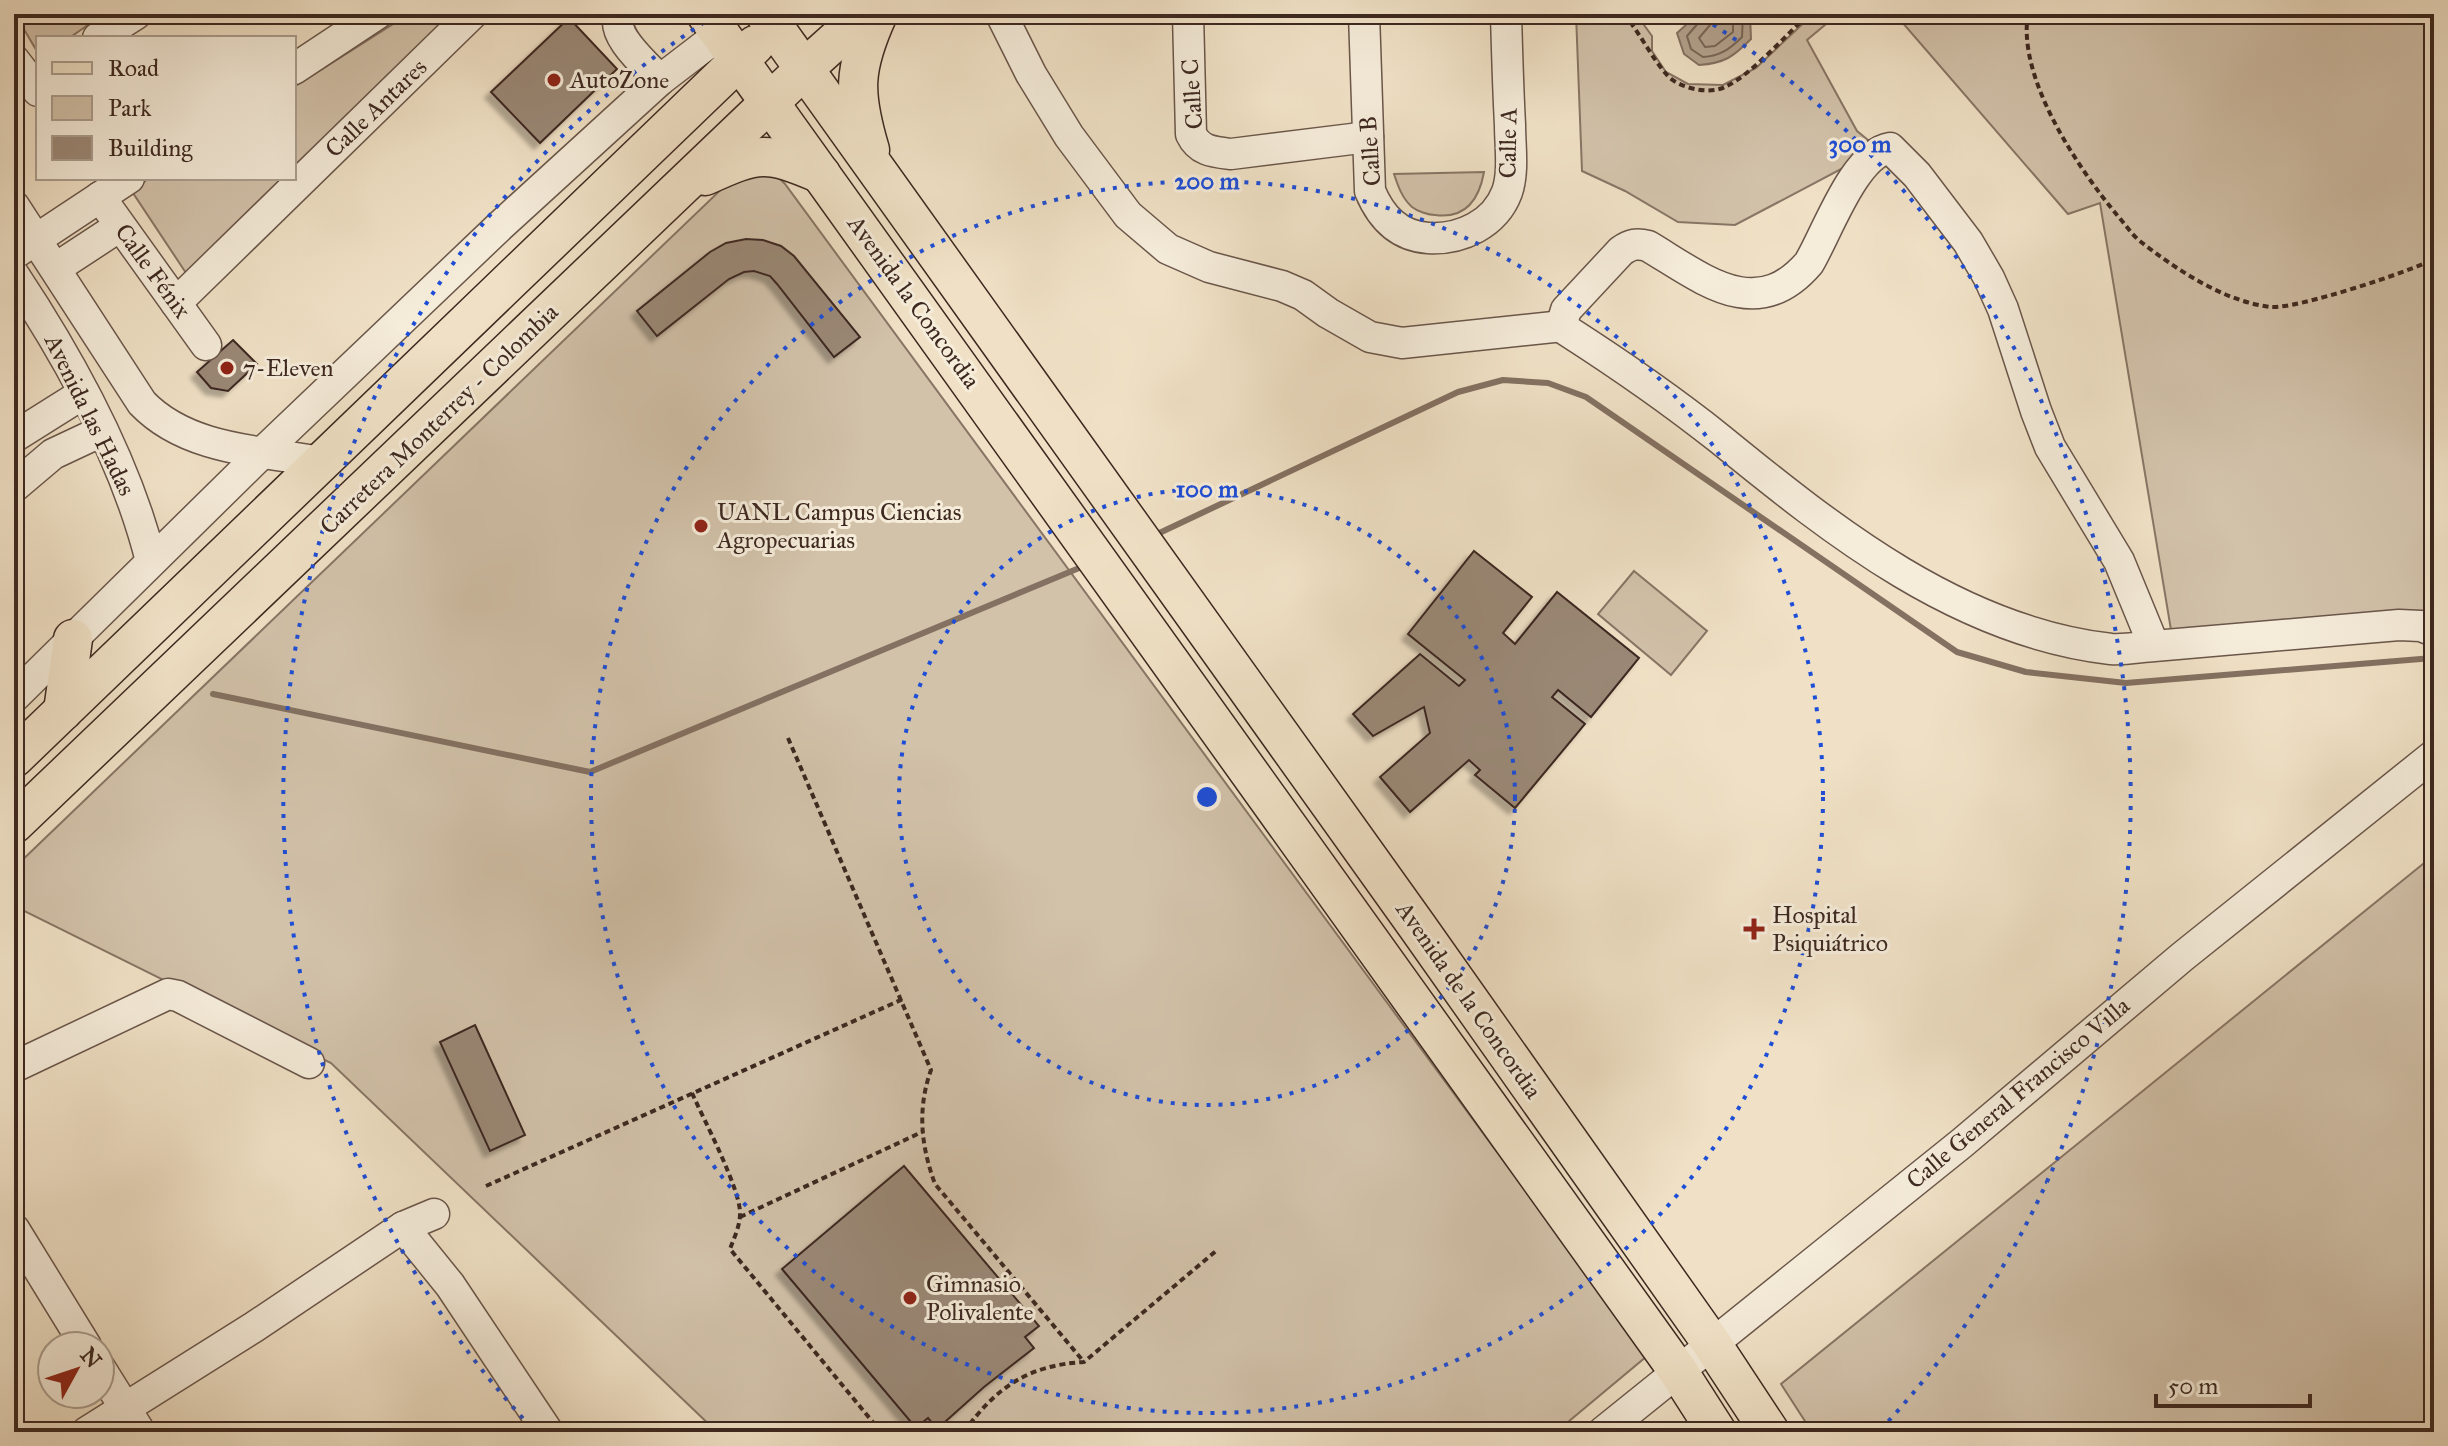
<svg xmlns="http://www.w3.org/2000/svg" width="2448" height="1446" viewBox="0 0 2448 1446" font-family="'IM FELL Great Primer',serif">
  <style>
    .green { fill: #d2c2aa; stroke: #887565; stroke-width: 2 }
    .water { fill: #b3a28e; stroke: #847162; stroke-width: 2 }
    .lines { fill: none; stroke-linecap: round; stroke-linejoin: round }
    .shore { stroke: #786557; stroke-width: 2 }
    .stream { stroke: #847162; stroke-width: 6 }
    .building { fill: #9a8876; stroke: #3d2820; stroke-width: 2; filter: url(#shadow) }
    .minor-casing { stroke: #6a564a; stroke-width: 33 }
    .major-casing { stroke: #3d2820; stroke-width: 41 }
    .path { stroke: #3d2820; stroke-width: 4; stroke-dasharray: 6 4; stroke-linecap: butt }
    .minor { stroke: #f5ecda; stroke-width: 30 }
    .major { stroke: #f0e1c6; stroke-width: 38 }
    .ring { fill: none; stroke: #1d4ed8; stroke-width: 4; stroke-dasharray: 4 8 }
    .poi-dot { fill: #8f2418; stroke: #f5ecda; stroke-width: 3 }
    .labels { text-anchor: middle; stroke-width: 6; stroke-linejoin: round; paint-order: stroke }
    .poi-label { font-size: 24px; fill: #3d2820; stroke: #f5ecda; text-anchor: start }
    .street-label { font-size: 24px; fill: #3d2820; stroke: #f5ecda }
    .centre { fill: #1d4ed8; stroke: #f5ecda; stroke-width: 4 }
    .ring-label { font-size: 24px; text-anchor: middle; font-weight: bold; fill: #1d4ed8; stroke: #f5ecda; stroke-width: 6; stroke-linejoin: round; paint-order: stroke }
  </style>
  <defs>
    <filter id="shadow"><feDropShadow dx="-6" dy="6" stdDeviation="2" flood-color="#0004"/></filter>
  </defs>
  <rect width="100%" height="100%" fill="#f0e1c6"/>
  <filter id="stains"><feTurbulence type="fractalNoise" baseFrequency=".0025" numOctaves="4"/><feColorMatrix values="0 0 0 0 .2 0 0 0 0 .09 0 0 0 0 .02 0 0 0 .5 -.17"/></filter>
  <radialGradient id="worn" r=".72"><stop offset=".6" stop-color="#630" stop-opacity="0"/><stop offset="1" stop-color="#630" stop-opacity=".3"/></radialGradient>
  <g class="green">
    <path d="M15,14H104L69,38H38V53Z"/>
    <path d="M409,14H452L294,171V87Z"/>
    <path d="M1576,14H1636L1652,36V51L1666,72L1688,84L1723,85L1756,68L1813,14H1838L1807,40L1857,131L1879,149L1735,225L1678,222L1625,191L1582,171Z"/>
    <path d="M1895,14H2434V614L2171,630L2100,203L2068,214Z"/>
    <path d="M1484,172C1479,200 1465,219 1435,215C1428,215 1417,211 1412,207C1402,198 1398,186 1394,174Z"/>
    <path d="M741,174L778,177L785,184L1647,1356L1556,1432H717L331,1063L14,906V868L733,178Z"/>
    <path d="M150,178H287L188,276L131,190Z"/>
    <path d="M1634,571L1707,631L1671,675L1598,614Z"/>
    <path d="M2434,855V1432H1812L1781,1384Z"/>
  </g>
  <path class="water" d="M1698,14H1750L1751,39C1733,57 1725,63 1699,65L1684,54L1677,33Z"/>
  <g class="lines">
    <g class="shore">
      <path d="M1702,14L1700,21L1687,36L1691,49L1703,57C1720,56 1730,49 1742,37L1743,14"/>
      <path d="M1712,14L1710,25L1699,38L1705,47L1715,46L1733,32V14"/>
    </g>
    <g class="stream">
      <path d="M1153,536L1458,392L1503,380L1548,383L1586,397L1957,652L2026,672L2126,683L2433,658"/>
      <path d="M213,694L590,772L1084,566"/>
    </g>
  </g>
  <g class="building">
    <path d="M569,18L617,69L540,143L491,92Z"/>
    <path d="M746,239L763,240L781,246L794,256L860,337L834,357L777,284L770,276L754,271L744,272L729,279L657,336L637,311L710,252L726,243Z"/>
    <path d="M233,340L257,364L228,391L211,388L197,372Z"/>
    <path d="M1474,551L1532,597L1503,633L1515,644L1557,592L1639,658L1591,717L1558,690L1552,697L1585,724L1515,808L1475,775L1480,770L1469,760L1410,812L1380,777L1430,733L1424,707L1373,736L1353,714L1420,654L1459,686L1465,680L1408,634Z"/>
    <path d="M475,1025L525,1135L490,1151L440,1042Z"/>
    <path d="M904,1166L1039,1326L1025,1337L1034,1348L984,1387L937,1429L928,1418L916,1428L782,1269Z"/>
  </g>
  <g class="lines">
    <g class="minor-casing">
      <g id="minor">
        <path d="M620,14C609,34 646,65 660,80"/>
        <path d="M1001,14L1031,74L1069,136L1128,215L1168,249L1209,267L1282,286L1303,295L1328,313L1370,337L1402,343L1563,326"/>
        <path d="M1188,14L1191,134C1199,151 1213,152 1231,154L1368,137"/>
        <path d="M1364,14L1370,191C1381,217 1398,236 1428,238C1461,240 1495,224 1507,192C1514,172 1510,146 1510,125C1508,88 1507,51 1506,14"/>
        <path d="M98,38L136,14"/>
        <path d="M14,60L38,91"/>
        <path d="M294,69L377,14"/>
        <path d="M100,197L206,345"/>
        <path d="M14,206L142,403C187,450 260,451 322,462"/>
        <path d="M14,254L129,178"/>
        <path d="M56,268L120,226"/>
        <path d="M14,275C71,361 126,461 151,561"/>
        <path d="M176,303L472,14"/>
        <path d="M14,437L84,393"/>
        <path d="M14,487L53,454L102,431"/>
        <path d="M2154,646C2140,647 2125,650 2111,649C1960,632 1834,532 1720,439C1671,400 1619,364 1566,330L1563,320L1566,310L1621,251C1631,244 1637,243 1648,246C1702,278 1756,325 1809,263C1827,233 1854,154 1890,148L1917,175L1968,242L1989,278L2003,309L2036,411L2050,447L2119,561L2154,646L2399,625L2421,626L2434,631"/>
        <path d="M14,697L263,452L500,226L660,80L720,34"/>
        <path d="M14,1067L168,994L178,996L309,1063"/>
        <path d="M403,1227L450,1285L548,1432"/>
        <path d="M14,1229L86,1346"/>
        <path d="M100,1368L140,1432"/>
        <path d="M87,1432L254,1327L403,1227L434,1214"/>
        <path d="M1603,1432L1962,1143L2182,957L2434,755"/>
      </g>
    </g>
    <g class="major-casing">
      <g id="major">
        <path d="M706,14L1678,1371L1717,1432"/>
        <path d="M765,14L1417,926L1712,1344L1770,1432"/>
        <path d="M870,150C853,93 853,69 878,14"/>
        <path d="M705,176C759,151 767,151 821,174"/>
        <path d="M63,711L73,639"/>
        <path d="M14,758L755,45"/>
        <path d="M14,824L815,59L865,14"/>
      </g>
    </g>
    <g class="path">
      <path d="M1624,14C1640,33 1651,57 1667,75C1678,88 1709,95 1725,87C1750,76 1787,34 1809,14"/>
      <path d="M2028,14C2017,78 2078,168 2117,215C2125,224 2132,235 2141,242C2177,270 2225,302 2271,307C2297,309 2409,272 2434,259"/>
      <path d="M788,738L931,1070C917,1109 921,1146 935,1184L1084,1362"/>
      <path d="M692,1093C703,1118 741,1190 740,1214C740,1226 734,1238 730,1249L881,1432"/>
      <path d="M486,1186L903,999"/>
      <path d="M740,1217L922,1132"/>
      <path d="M964,1432C996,1387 1029,1365 1084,1362L1216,1251"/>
    </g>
    <use href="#minor" class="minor"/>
    <use href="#major" class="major"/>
  </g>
  <g class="ring">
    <circle cx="1207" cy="797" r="308"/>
    <circle cx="1207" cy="797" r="616"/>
    <path d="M531 1427A924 924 0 0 1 711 18M1703 18A924 924 0 0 1 1883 1427"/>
  </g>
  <g class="poi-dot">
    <circle cx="554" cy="80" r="8"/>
    <circle cx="227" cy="368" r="8"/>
    <circle cx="701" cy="526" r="8"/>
    <path d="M1750 917h8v8h8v8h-8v8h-8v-8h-8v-8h8z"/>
    <circle cx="910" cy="1298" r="8"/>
  </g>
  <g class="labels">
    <g class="poi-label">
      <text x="570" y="88">AutoZone</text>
      <text x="243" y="376">7-Eleven</text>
      <text x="717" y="520">UANL Campus Ciencias<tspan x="717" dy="28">Agropecuarias</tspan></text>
      <text x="1772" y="923">Hospital<tspan x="1772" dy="28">Psiquiátrico</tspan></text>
      <text x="926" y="1292">Gimnasio<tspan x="926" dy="28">Polivalente</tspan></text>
    </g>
    <g class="street-label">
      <text transform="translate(1192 94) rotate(-94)" y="8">Calle C</text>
      <text transform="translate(376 108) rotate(-44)" y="8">Calle Antares</text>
      <text transform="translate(1508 143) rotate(-89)" y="8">Calle A</text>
      <text transform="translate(1370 151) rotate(-94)" y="8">Calle B</text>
      <text transform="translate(153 271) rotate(54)" y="8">Calle Fénix</text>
      <text transform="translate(914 302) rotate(54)" y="8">Avenida la Concordia</text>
      <text transform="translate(90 415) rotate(64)" y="8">Avenida las Hadas</text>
      <text transform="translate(439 419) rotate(-44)" y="8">Carretera Monterrey - Colombia</text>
      <text transform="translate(1469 1000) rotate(55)" y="8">Avenida de la Concordia</text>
      <text transform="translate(2018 1093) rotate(-40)" y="8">Calle General Francisco Villa</text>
    </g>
  </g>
  <circle cx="1207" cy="797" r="12" class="centre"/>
  <g class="ring-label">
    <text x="1860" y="152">300 m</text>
    <text x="1207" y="189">200 m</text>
    <text x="1207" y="497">100 m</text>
  </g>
  <rect width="2448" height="1446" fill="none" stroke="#f0e1c6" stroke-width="48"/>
  <rect x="16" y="16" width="2416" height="1414" fill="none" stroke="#3d2820" stroke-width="4"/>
  <rect x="24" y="24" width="2400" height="1398" fill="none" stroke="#3d2820" stroke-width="2"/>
  <rect x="36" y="36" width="260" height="144" fill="#f5ecda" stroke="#ab9e90" stroke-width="2"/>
  <rect x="52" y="62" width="40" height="12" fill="#f0e1c6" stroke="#ab9e90" stroke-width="2"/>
  <text x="108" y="76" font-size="24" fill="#3d2820">Road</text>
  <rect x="52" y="96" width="40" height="24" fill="#d2c2aa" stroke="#ab9e90" stroke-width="2"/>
  <text x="108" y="116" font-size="24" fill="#3d2820">Park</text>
  <rect x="52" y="136" width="40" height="24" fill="#9a8876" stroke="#ab9e90" stroke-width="2"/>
  <text x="108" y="156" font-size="24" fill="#3d2820">Building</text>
  <g transform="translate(76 1370) rotate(50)"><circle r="38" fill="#f5ecda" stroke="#ab9e90" stroke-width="2"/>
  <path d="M0-6L14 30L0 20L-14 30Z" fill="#8f2418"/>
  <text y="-12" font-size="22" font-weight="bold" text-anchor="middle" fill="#3d2820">N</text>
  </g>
  <path d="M2156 1394v12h154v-12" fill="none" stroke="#3d2820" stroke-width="4"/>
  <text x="2168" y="1394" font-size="24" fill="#3d2820" stroke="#f5ecda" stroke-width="6" paint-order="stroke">50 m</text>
  <rect width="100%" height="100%" filter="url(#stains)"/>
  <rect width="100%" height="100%" fill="url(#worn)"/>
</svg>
